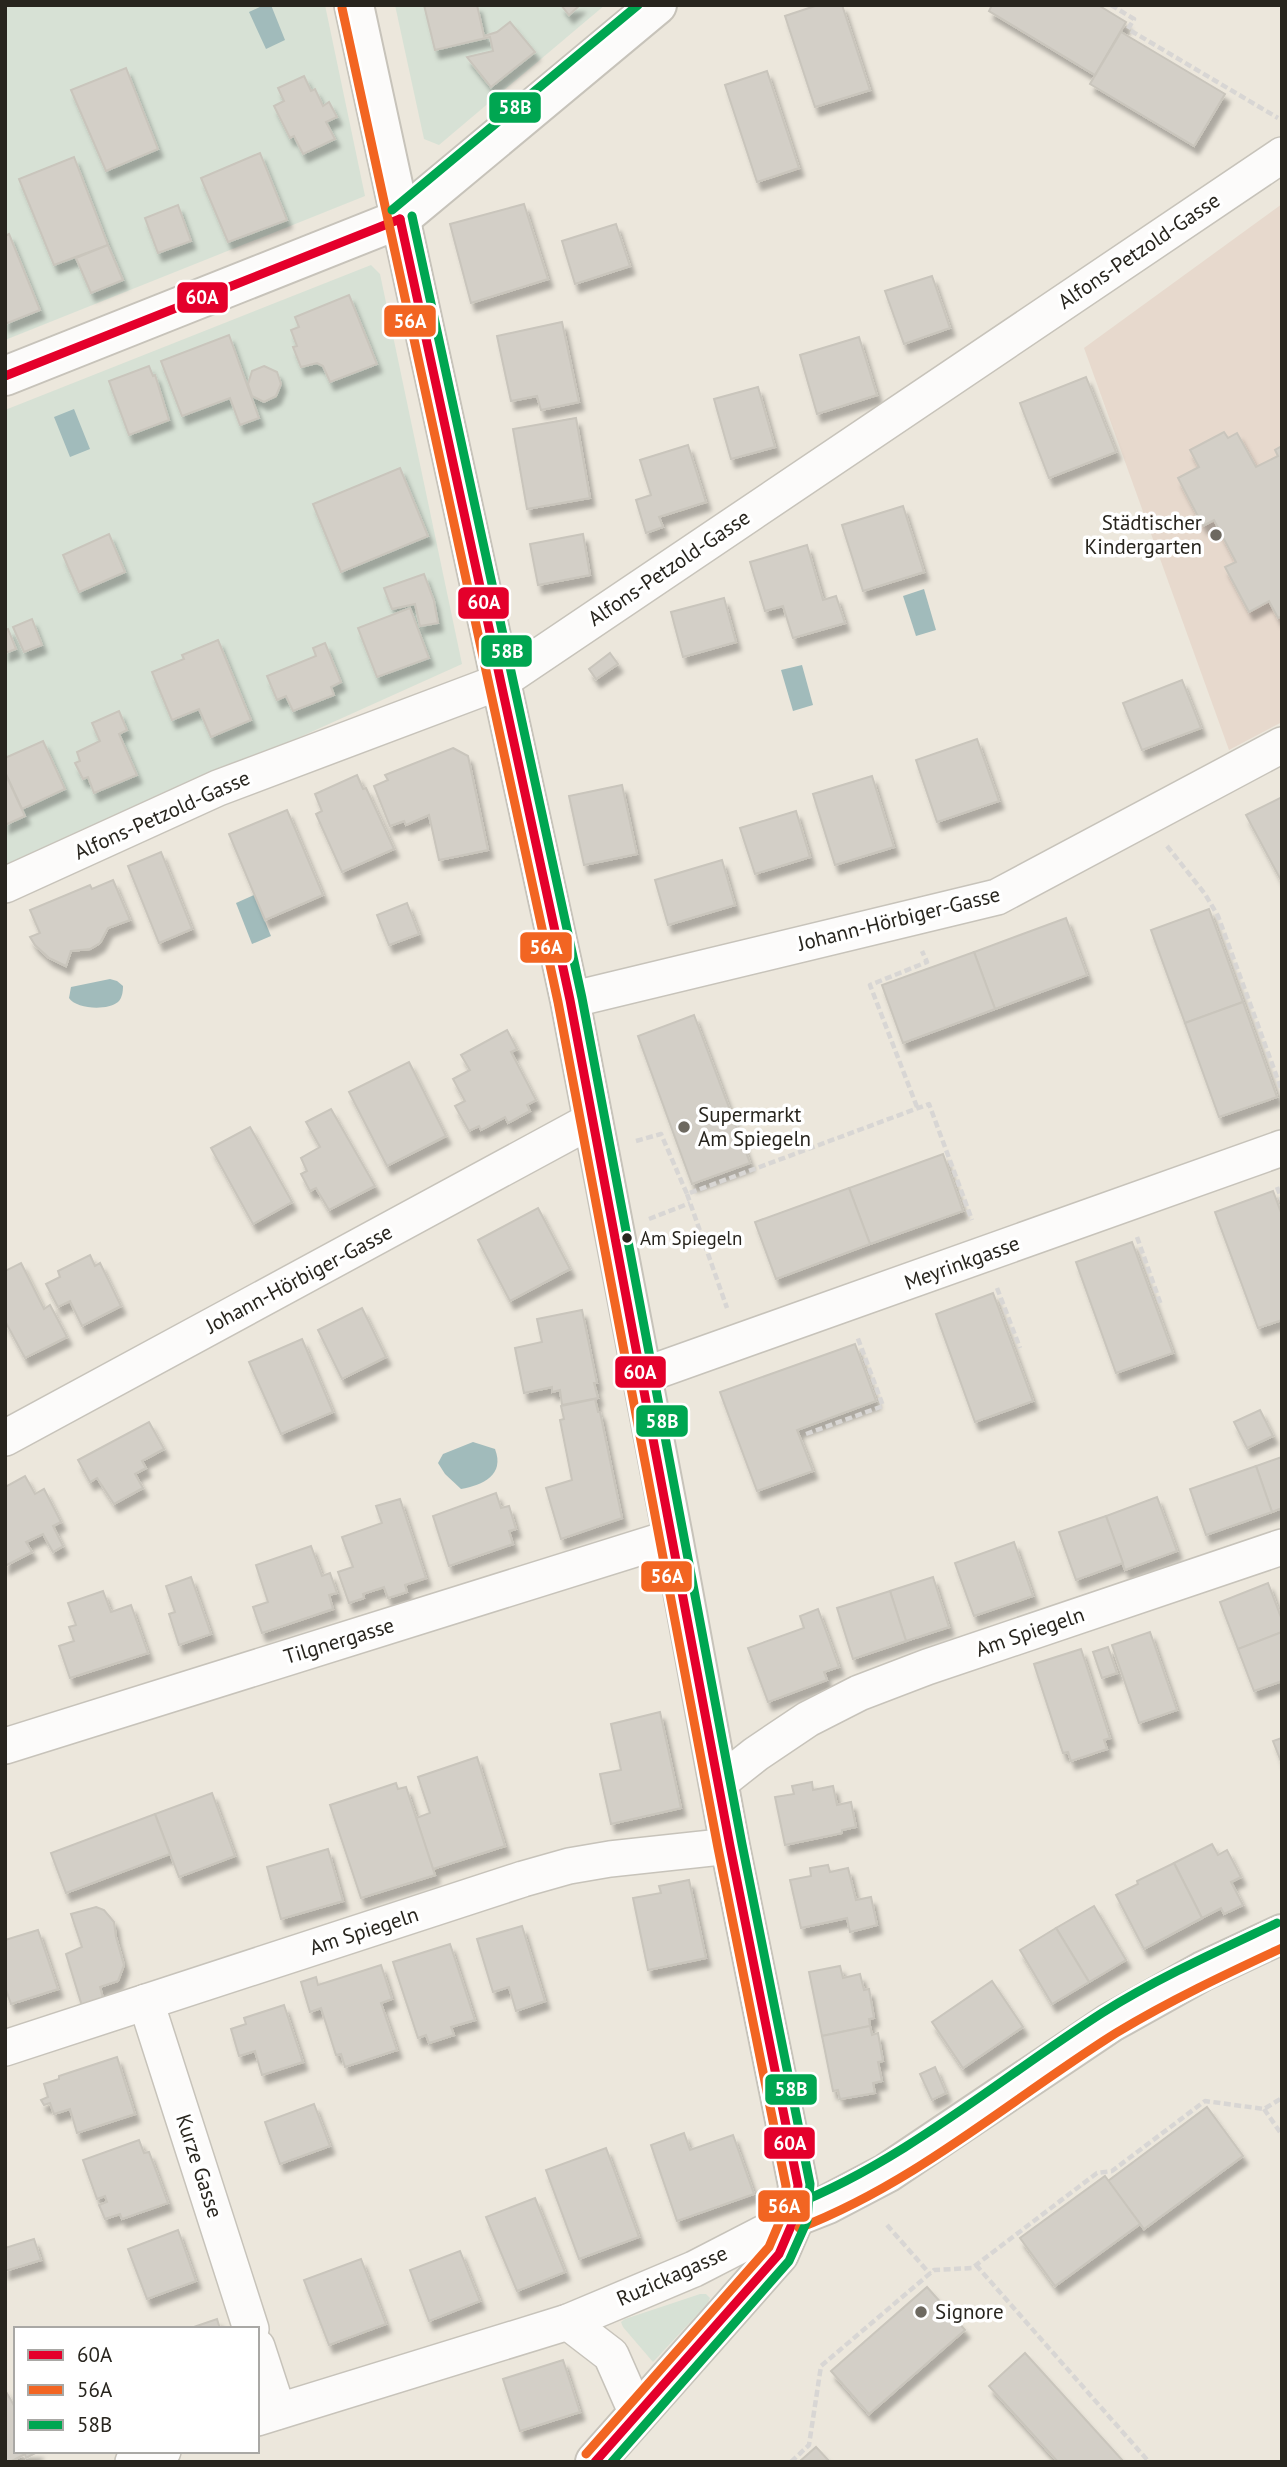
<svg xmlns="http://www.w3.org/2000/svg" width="1287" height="2467" viewBox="0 0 1287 2467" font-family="'PT Sans',sans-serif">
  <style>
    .education { fill: #e7d9cd }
    .green { fill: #d7e1d5 }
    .water { fill: #a1bbbb }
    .building { fill: #d3cfc7; stroke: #c9c5bc; stroke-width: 2; filter: url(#shadow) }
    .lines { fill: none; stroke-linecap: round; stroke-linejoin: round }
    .street-casing { stroke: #c7c3ba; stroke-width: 38 }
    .secondary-casing { stroke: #c7c3ba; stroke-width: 42 }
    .path { stroke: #d8d6d4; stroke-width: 4.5; stroke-dasharray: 7 3.5; stroke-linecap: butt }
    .street { stroke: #fcfbfa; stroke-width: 35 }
    .secondary { stroke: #fcfbfa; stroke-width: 38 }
    .bus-1-casing { stroke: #fff; stroke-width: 14 }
    .bus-2-casing { stroke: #fff; stroke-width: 14 }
    .bus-3-casing { stroke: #fff; stroke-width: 14 }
    .bus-1 { stroke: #e4002b; stroke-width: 9 }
    .bus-2 { stroke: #f26522; stroke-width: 9 }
    .bus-3 { stroke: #00a651; stroke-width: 9 }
    .poi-dot { fill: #6d6960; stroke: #fff; stroke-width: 2.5 }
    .bus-dot { fill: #28251e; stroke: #fff; stroke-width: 2.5 }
    .labels { text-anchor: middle; stroke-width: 7; stroke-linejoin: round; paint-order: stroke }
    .bus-label { font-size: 19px; fill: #28251e; stroke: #fff; text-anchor: start }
    .street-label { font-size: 21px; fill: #28251e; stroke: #fff }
    .poi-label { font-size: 21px; fill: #28251e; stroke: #fff; text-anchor: start }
    .line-badge { stroke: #fff; stroke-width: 2.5 }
    .badge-label { font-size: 19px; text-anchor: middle; font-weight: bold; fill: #fff }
  </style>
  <defs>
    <filter id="shadow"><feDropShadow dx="4.5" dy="8" stdDeviation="2" flood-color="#0004"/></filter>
  </defs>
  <rect width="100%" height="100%" fill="#ece7dc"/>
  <path class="education" d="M1282,204V722L1229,750L1084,348Z"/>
  <g class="green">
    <path d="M5,5H325L365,196L5,340Z"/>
    <path d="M395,5H605L439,145L424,139Z"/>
    <path d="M371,265L380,274L462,664L5,870V410Z"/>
    <path d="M700,2294H706L710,2298L708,2303L653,2362L623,2327L621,2322L625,2319Z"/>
  </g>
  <g class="water">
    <path d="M264,5H271L285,40L266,49L249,12Z"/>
    <path d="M74,409L90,449L70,457L54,417Z"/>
    <path d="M924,589L936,630L916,636L903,596Z"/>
    <path d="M802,665L813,705L793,711L781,670Z"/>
    <path d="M254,895L271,936L252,944L236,903Z"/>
    <path d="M110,979L117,981L123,986C123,992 122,998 118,1002C107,1011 76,1009 69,998L71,987Z"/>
    <path d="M473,1442L495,1449C505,1475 483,1485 461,1489L445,1474L438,1463L443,1454Z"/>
  </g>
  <g class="building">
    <path d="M424,5H477L484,36L497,32L510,22L535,52L491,87L467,57L493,51L490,37L435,50Z"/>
    <path d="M561,5H580L569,15Z"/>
    <path d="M818,5H842L870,90L815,107L785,16Z"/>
    <path d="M992,5H1098L1126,22L1095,75L989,11Z"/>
    <path d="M1121,32L1225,94L1194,146L1090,84Z"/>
    <path d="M126,68L158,149L106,171L71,90Z"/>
    <path d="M767,71L799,168L757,182L725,85Z"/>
    <path d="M304,76L311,91L315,89L323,106L329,102L337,117L326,122L335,139L303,154L294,136L290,138L274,106L284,101L278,88Z"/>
    <path d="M260,153L287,220L228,242L201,178Z"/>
    <path d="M74,157L108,245L54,265L19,179Z"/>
    <path d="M524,204L548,279L471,303L450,224Z"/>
    <path d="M178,205L191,241L158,253L145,218Z"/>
    <path d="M616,224L630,266L575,284L562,241Z"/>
    <path d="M9,234L40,310L5,324V236Z"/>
    <path d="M108,245L123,280L91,293L76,258Z"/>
    <path d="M932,276L950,328L904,344L885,291Z"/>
    <path d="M349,295L377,364L330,382L323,366L317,363L301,367L293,347L297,346L291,330L299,327L295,317Z"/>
    <path d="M562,322L579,402L541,410L537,396L511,401L497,336Z"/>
    <path d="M229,335L259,418L240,425L230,398L182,416L161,361Z"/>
    <path d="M859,337L877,395L817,414L800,355Z"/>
    <path d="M149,366L153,376L155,375L169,420L129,435L109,381Z"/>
    <path d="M264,366L277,372L281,384L276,396L264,402L252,396L248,384L252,371Z"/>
    <path d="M1086,377L1116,452L1049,478L1020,403Z"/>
    <path d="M758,387L775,447L731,459L714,399Z"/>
    <path d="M576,418L590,498L527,509L513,429Z"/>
    <path d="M1224,432L1228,438L1237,433L1256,467L1278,456L1275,450L1282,446V616L1278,618L1269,601L1249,612L1225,567L1236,562L1214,520L1203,526L1178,478L1199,467L1190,450Z"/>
    <path d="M688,445L706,502L659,517L663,527L646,533L636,500L651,495L640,460Z"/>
    <path d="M400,468L428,536L341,572L313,504Z"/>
    <path d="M903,506L924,572L863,591L842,525Z"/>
    <path d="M109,534L125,572L79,592L63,555Z"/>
    <path d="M583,534L590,575L538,585L530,544Z"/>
    <path d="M807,545L823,600L836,596L845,623L793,638L783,606L765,611L750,562Z"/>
    <path d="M424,574L434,601L438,623L420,626L415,604L392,609L384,588Z"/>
    <path d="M724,598L736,642L683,657L671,612Z"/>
    <path d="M410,608L429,658L377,677L358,628Z"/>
    <path d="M32,619L42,645L24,652L13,627Z"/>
    <path d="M8,629L16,649L5,653V630Z"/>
    <path d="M218,640L251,720L211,737L199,709L172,720L152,672L184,659L182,655Z"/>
    <path d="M325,643L341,682L331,687L334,695L293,711L286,696L277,700L267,676L316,656L313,648Z"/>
    <path d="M610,653L618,664L596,679L589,669Z"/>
    <path d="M1182,680L1201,728L1142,750L1123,703Z"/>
    <path d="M119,711L127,730L119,734L137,775L94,793L88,777L83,779L75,763L80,761L77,752L100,741L92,723Z"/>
    <path d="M977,739L999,801L937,822L916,760Z"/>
    <path d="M43,741L65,789L22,809L5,772V758Z"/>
    <path d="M453,748L468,756L488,850L439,860L429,815L406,825L404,821L390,826L374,786L388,780L385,775Z"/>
    <path d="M5,773L25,816L5,825Z"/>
    <path d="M357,775L363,789L366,788L394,849L342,872L316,814L322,811L315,794Z"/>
    <path d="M872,776L894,847L835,865L813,794Z"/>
    <path d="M622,785L637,854L584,865L569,796Z"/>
    <path d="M1282,797V882L1246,815Z"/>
    <path d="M287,810L323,895L265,920L229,834Z"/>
    <path d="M796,811L810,857L755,874L740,828Z"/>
    <path d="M161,852L192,929L159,943L128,866Z"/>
    <path d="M722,860L735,905L668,925L655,880Z"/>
    <path d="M113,880L130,920L108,928L100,943L90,949L71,951L66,966L49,958L35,945L30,937L40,933L30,910L90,885L92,889Z"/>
    <path d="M407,903L419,934L389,945L377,915Z"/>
    <path d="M1209,909L1243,1002L1185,1023L1151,930Z"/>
    <path d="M1066,918L1087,975L995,1009L974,952Z"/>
    <path d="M974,952L995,1009L903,1043L882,985Z"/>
    <path d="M1243,1002L1277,1097L1219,1117L1185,1023Z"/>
    <path d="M694,1015L750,1163L692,1184L638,1036Z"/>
    <path d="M507,1030L517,1049L511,1052L536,1100L527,1105L530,1111L508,1123L505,1117L481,1130L479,1126L469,1131L455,1106L465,1101L453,1079L470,1070L461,1055Z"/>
    <path d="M409,1062L446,1136L387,1166L349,1092Z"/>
    <path d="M331,1109L375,1186L329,1210L316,1188L310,1191L301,1174L307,1171L301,1158L320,1147L306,1122Z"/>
    <path d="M250,1127L292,1202L253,1224L211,1148Z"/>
    <path d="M943,1154L963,1211L870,1244L849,1188Z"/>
    <path d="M849,1188L870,1244L776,1279L755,1222Z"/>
    <path d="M1273,1191L1282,1215V1320L1258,1328L1215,1212Z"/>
    <path d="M538,1208L570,1269L510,1301L478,1240Z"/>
    <path d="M1132,1242L1173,1353L1116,1373L1076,1262Z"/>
    <path d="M90,1255L95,1266L100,1263L121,1306L82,1326L70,1301L58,1307L46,1284L60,1277L58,1271Z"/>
    <path d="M21,1263L44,1309L50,1305L67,1337L25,1358L5,1321V1271Z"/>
    <path d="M993,1293L1033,1401L975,1422L936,1314Z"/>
    <path d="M362,1308L386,1357L342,1379L318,1330Z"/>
    <path d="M582,1310L597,1383H594L598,1398L562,1405L560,1390L552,1392V1387L524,1393L515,1348L542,1342L537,1319Z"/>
    <path d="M302,1339L333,1412L281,1434L249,1362Z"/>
    <path d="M855,1344L876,1401L797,1430L813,1471L757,1491L720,1392Z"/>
    <path d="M595,1399L598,1412H600L622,1518L561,1539L546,1488L572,1480L560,1420L564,1419L561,1406Z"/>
    <path d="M1260,1410L1273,1436L1247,1448L1234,1422Z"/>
    <path d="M149,1422L164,1449L142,1461L146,1468L135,1474L143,1488L114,1504L97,1478L90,1482L78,1460Z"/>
    <path d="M1282,1457V1508L1272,1512L1256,1466Z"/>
    <path d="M1256,1466L1272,1512L1206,1535L1190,1489Z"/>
    <path d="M25,1476L35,1494L44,1489L61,1522L53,1526L63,1546L53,1552L43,1534L26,1542L32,1552L5,1566V1487Z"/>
    <path d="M496,1493L501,1508L509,1506L516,1529L509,1531L513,1544L449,1566L433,1516Z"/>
    <path d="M1157,1497L1177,1551L1125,1570L1106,1516Z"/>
    <path d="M400,1499L426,1578L405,1585L407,1592L388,1598L384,1587L363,1594L364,1598L349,1603L338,1572L353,1567L342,1537L382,1523L376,1506Z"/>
    <path d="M1106,1516L1123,1563L1076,1580L1059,1532Z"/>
    <path d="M1014,1542L1033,1596L974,1616L955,1563Z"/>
    <path d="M311,1546L322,1576L330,1573L337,1593L329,1595L333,1609L262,1633L253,1607L268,1602L256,1565Z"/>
    <path d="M191,1577L211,1634L179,1645L169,1614L175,1612L166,1586Z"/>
    <path d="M933,1577L949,1627L906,1641L890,1591Z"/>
    <path d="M1268,1583L1282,1620V1632L1238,1649L1220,1602Z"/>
    <path d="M103,1591L111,1612L131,1605L148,1653L70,1678L59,1646L74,1641L69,1627L76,1625L68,1603Z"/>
    <path d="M890,1591L906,1641L853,1659L837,1608Z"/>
    <path d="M818,1609L839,1667L824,1672L827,1680L768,1702L748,1648L804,1628L800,1616Z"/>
    <path d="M1150,1632L1177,1710L1139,1723L1112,1645Z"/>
    <path d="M1282,1632V1681L1254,1691L1238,1649Z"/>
    <path d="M1108,1647L1117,1673L1102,1678L1093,1652Z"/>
    <path d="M1081,1649L1110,1738L1104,1740L1107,1749L1071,1761L1068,1752L1063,1753L1034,1664Z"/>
    <path d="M660,1712L681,1808L611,1824L600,1774L621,1770L611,1724Z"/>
    <path d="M1282,1738V1764L1273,1741Z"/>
    <path d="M477,1757L505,1846L433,1869L416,1818L430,1813L418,1777Z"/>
    <path d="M812,1782L813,1790L833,1786L837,1805L851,1802L856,1827L842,1830V1833L785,1845L775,1797L794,1794L792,1786Z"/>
    <path d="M396,1783L398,1789L406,1787L435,1875L361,1898L330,1805Z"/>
    <path d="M212,1793L235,1856L179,1877L155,1814Z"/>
    <path d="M155,1814L170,1854L66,1893L51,1853Z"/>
    <path d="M1212,1844L1218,1855L1227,1850L1241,1877L1231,1882L1243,1905L1224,1914L1221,1908L1202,1918L1174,1863Z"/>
    <path d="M328,1849L343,1901L281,1919L267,1867Z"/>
    <path d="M1174,1863L1202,1918L1144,1949L1116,1895L1138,1884L1137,1881Z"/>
    <path d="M828,1865L830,1872L848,1868L856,1900L871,1897L877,1925L850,1932L847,1918L801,1928L790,1880L811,1876L810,1868Z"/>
    <path d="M689,1880L706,1958L648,1970L633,1898L661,1893L659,1886Z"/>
    <path d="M1094,1906L1126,1960L1089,1982L1056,1928Z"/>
    <path d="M96,1907L104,1910L114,1922L116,1937L124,1965L118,1981L100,1987L103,1998L82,2006L66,1954L82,1947L71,1914Z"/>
    <path d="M522,1926L545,2001L516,2011L509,1987L493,1992L477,1939Z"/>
    <path d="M1056,1928L1089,1982L1052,2004L1020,1950Z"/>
    <path d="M38,1930L58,1989L11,2004L5,1987V1940Z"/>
    <path d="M450,1944L475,2020L451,2027L454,2035L429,2043L426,2035L418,2038L393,1962Z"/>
    <path d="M381,1965L392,1999L381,2003L397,2050L345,2067L341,2054L336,2055L321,2008L310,2012L301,1982L316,1977L318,1985Z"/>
    <path d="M840,1966L843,1978L860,1974L864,1990L869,1989L874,2018L869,2019L870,2026L822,2036L809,1972Z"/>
    <path d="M992,1981L1023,2027L963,2068L932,2022Z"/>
    <path d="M284,2005L303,2062L262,2075L255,2051L239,2056L231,2029L246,2024L244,2018Z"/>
    <path d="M870,2026L872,2035L878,2033L883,2061L878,2062L882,2081L873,2083L875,2093L840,2099L838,2090L833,2091L822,2036Z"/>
    <path d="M117,2057L135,2114L77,2133L70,2109L54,2114L50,2103L44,2105L41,2100L48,2097L44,2084L59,2079V2076Z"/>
    <path d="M935,2067L946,2093L932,2100L920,2074Z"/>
    <path d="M314,2104L330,2146L280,2164L265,2122Z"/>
    <path d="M1207,2107L1243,2156L1144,2229L1108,2181Z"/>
    <path d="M684,2133L690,2150L733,2135L754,2194L677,2221L651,2145Z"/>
    <path d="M139,2140L144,2153L149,2152L168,2203L122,2219L120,2214L105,2219L99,2205L107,2202L105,2196L97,2199L83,2160Z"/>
    <path d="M606,2148L639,2237L579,2259L546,2170Z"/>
    <path d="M1105,2176L1140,2224L1055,2286L1020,2238Z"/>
    <path d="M535,2198L565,2272L517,2291L486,2217Z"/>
    <path d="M178,2230L196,2281L147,2299L128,2249Z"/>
    <path d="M34,2239L41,2260L5,2271V2248Z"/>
    <path d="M460,2251L480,2301L429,2321L410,2270Z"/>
    <path d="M361,2259L386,2324L329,2345L304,2280Z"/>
    <path d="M927,2287L965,2330L869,2414L831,2371Z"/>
    <path d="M217,2319L220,2329H188Z"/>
    <path d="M1025,2353L1124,2462H1058L989,2386Z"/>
    <path d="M563,2360L580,2412L520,2431L503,2379Z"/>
    <path d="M5,2390L16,2409V2451H39L26,2458L25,2454L10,2462H5Z"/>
    <path d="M816,2447L830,2462H799Z"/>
  </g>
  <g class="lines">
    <g class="street-casing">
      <g id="street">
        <path d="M5,885L218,788L502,681L1282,155"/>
        <path d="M570,1000L997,897L1282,745"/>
        <path d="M642,1376L1282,1148"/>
        <path d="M5,1438L592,1120"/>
        <path d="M5,1746L673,1537"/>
        <path d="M718,1784L756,1754L808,1719L859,1693L927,1667L1282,1547"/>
        <path d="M146,2002L251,2329"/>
        <path d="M5,2048L523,1879L569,1866L610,1859L730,1846"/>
        <path d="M568,2322L611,2355L637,2414"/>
        <path d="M257,2347L278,2411"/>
        <path d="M257,2418L568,2322L694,2269L795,2217"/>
        <path d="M133,2462L163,2451"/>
      </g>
    </g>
    <g class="secondary-casing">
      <g id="secondary">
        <path d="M354,5L570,1000L673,1537L730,1846L798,2185L795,2217L779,2254L595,2462"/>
        <path d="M5,376L400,219L657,5"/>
        <path d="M795,2217L828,2204L887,2173L1110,2023L1203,1971L1282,1934"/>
      </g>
    </g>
    <g class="path">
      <path d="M1111,5L1134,19L1128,29L1278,118"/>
      <path d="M1167,846L1205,894L1218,916L1282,1091"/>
      <path d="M917,1107L870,985L927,962L922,951"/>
      <path d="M636,1141L661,1134L687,1194L929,1104L972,1220"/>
      <path d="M1277,1187L1282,1200"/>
      <path d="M687,1194L727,1308"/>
      <path d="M649,1219L690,1203"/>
      <path d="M1137,1237L1161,1305"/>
      <path d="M997,1288L1020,1348"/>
      <path d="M806,1434L883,1406L857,1336"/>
      <path d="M1264,2109L1282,2135"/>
      <path d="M887,2225L930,2274"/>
      <path d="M976,2265L1149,2462"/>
      <path d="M791,2462L809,2445L821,2366L934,2270L972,2268L1097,2173L1112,2171L1205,2101L1264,2109L1282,2098"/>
    </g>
    <use href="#street" class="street"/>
    <use href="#secondary" class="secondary"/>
    <g class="bus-1-casing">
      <g id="bus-1">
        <path d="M400,219L570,1000L730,1846L798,2185L795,2217L779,2254L595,2462"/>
        <path d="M5,376L400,219"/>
      </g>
    </g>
    <g class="bus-2-casing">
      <g id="bus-2">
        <path d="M342,8L558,1002L718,1848L786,2186L783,2214L769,2247L586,2454"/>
        <path d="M799,2228C916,2183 1011,2099 1116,2033C1169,2001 1226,1974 1282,1948"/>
      </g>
    </g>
    <g class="bus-3-casing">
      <g id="bus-3">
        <path d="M392,210L638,5"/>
        <path d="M412,216L582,998L742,1844L810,2184L807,2221L789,2261L612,2462"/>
        <path d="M791,2206C905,2161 999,2079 1102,2013C1158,1978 1218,1951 1277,1923"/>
      </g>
    </g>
    <use href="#bus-1" class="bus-1"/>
    <use href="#bus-2" class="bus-2"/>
    <use href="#bus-3" class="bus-3"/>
  </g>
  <g class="poi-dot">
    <circle cx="1216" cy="535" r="7"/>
    <circle cx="684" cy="1127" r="7"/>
    <circle cx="921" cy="2312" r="7"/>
  </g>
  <circle class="bus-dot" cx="627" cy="1238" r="6"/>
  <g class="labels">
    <g class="bus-label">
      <text x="640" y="1245">Am Spiegeln</text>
    </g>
    <g class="street-label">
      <text transform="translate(1139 251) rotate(-34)" y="7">Alfons-Petzold-Gasse</text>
      <text transform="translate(669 568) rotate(-34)" y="7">Alfons-Petzold-Gasse</text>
      <text transform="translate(162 815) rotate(-24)" y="7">Alfons-Petzold-Gasse</text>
      <text transform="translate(899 919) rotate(-14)" y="7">Johann-Hörbiger-Gasse</text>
      <text transform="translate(962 1263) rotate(-20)" y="7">Meyrinkgasse</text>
      <text transform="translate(299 1279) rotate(-28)" y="7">Johann-Hörbiger-Gasse</text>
      <text transform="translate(1030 1632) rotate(-19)" y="7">Am Spiegeln</text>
      <text transform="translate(339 1641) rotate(-17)" y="7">Tilgnergasse</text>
      <text transform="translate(364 1931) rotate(-18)" y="7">Am Spiegeln</text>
      <text transform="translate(199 2166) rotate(72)" y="7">Kurze Gasse</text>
      <text transform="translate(672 2276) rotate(-24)" y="7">Ruzickagasse</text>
    </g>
    <g class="poi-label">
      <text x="1202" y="530" text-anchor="end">Städtischer<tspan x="1202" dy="24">Kindergarten</tspan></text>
      <text x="698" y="1122">Supermarkt<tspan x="698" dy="24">Am Spiegeln</tspan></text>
      <text x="935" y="2319">Signore</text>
    </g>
  </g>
  <g class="line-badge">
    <rect x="488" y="91" width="54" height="33" rx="7" fill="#00a651"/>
    <rect x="176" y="281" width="53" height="33" rx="7" fill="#e4002b"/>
    <rect x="383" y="304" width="54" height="34" rx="7" fill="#f26522"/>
    <rect x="457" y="586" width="53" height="34" rx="7" fill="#e4002b"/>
    <rect x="480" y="634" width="53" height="34" rx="7" fill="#00a651"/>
    <rect x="519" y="931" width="54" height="33" rx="7" fill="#f26522"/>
    <rect x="614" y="1355" width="53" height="34" rx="7" fill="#e4002b"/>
    <rect x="635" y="1404" width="54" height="34" rx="7" fill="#00a651"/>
    <rect x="640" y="1560" width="53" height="33" rx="7" fill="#f26522"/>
    <rect x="764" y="2073" width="54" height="33" rx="7" fill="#00a651"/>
    <rect x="763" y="2126" width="53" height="34" rx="7" fill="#e4002b"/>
    <rect x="757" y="2189" width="54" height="34" rx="7" fill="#f26522"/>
  </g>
  <g class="badge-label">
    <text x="515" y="114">58B</text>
    <text x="202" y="304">60A</text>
    <text x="410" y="328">56A</text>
    <text x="484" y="609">60A</text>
    <text x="507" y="658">58B</text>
    <text x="546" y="954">56A</text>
    <text x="640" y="1379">60A</text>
    <text x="662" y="1428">58B</text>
    <text x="667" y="1583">56A</text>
    <text x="791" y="2096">58B</text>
    <text x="790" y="2150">60A</text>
    <text x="784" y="2213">56A</text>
  </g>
  <rect width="1287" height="2467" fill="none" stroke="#28251e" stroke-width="14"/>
  <rect x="14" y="2327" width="245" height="126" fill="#ffffff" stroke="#a9a8a5" stroke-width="2"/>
  <rect x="28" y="2350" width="35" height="10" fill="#e4002b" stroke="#a9a8a5" stroke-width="2"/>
  <text x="77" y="2362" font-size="21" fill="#28251e">60A</text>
  <rect x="28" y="2385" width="35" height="10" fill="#f26522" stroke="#a9a8a5" stroke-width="2"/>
  <text x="77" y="2397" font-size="21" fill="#28251e">56A</text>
  <rect x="28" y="2420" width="35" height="10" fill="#00a651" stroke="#a9a8a5" stroke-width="2"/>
  <text x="77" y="2432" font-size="21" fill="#28251e">58B</text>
</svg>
